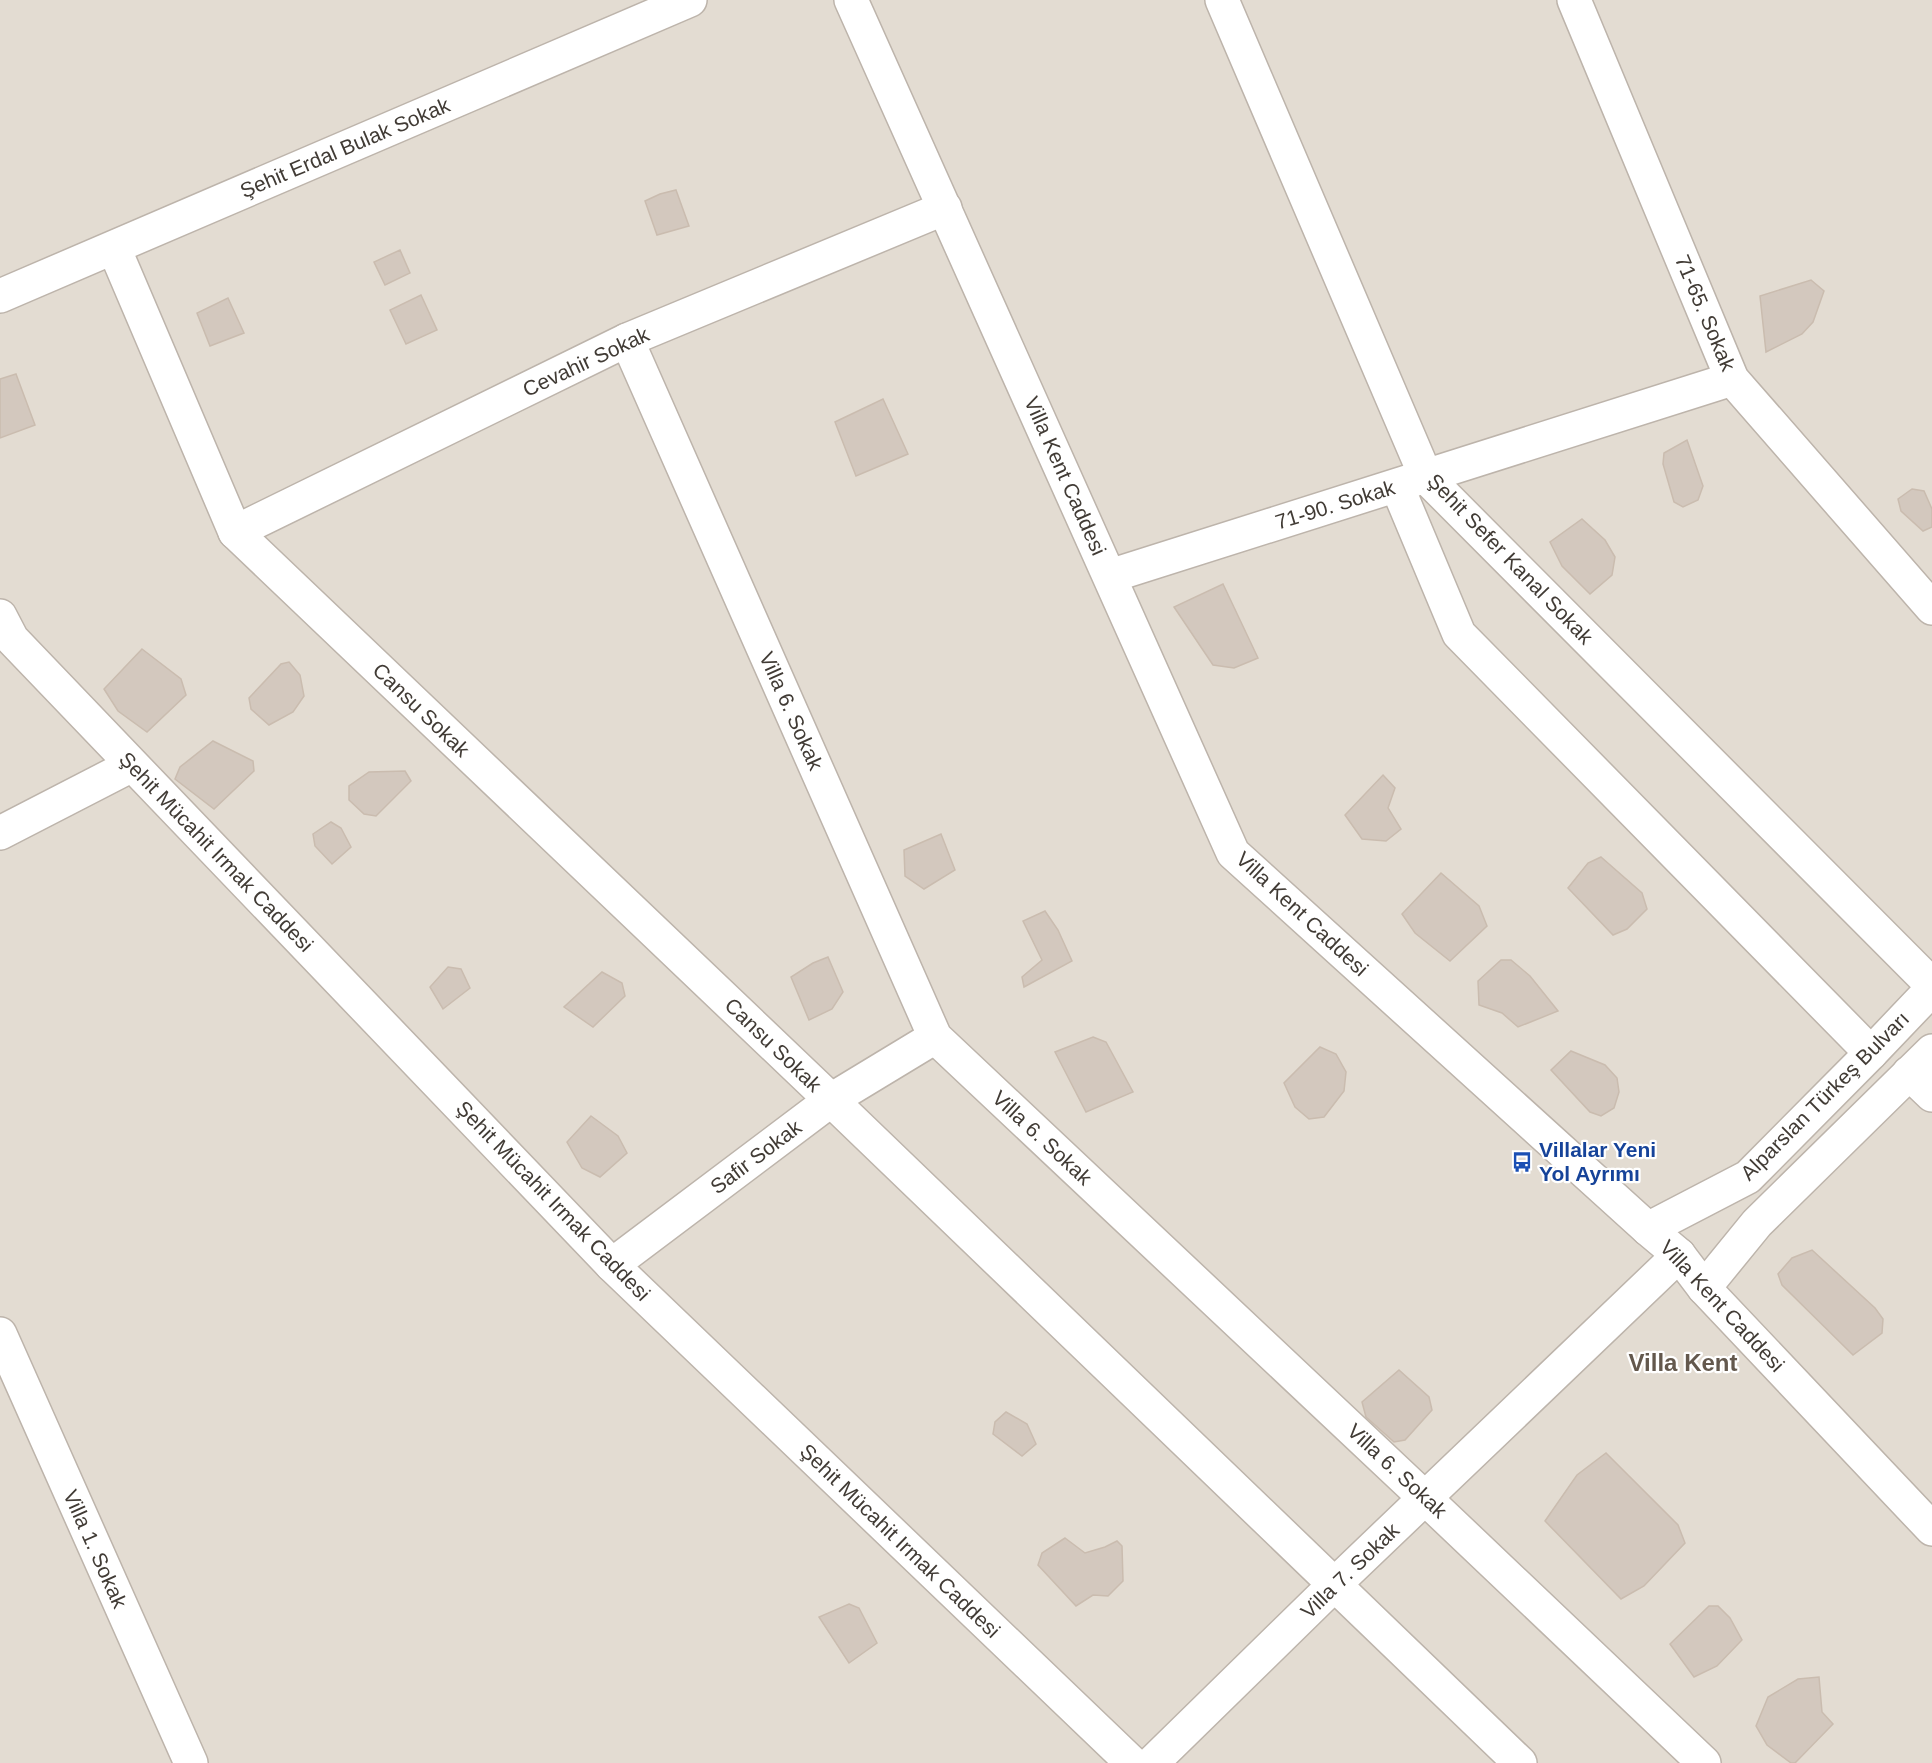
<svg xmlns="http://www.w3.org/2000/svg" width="1932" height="1763" viewBox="0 0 1932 1763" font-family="Helvetica,sans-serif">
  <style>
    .residential { fill: #e3dcd2 }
    .building { fill: #d3c8be; stroke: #cabcaf; stroke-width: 1.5 }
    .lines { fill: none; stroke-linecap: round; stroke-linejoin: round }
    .minor-casing { stroke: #bdb4ab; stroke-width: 36 }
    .minor { stroke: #fff; stroke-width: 33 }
    .labels { text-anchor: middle; stroke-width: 4.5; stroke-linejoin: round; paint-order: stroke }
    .street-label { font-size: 21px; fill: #413b35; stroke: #fff }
    .transit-label { font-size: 21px; font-weight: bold; fill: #164399; stroke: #fff; text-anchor: start }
    .quarter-label { font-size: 24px; font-weight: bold; fill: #63584d; stroke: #fff }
  </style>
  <rect width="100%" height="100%" fill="#f0ebe4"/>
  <rect class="residential" x="0" y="0" width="1932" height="1763"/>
  <g class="building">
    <path d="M676,190L689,226L657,235L645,201L660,194Z"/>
    <path d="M400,250L410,273L385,285L374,262Z"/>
    <path d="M1811,280L1824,291L1813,322L1802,334L1766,352L1760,296Z"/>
    <path d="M421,295L437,330L406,344L390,310Z"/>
    <path d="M228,298L244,333L210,346L197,313Z"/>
    <path d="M16,374L35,425L0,438V379Z"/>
    <path d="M883,399L908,454L856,476L835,422Z"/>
    <path d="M1687,440L1703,486L1698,500L1683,507L1674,502L1663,464L1664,453Z"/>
    <path d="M1912,489L1924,491L1932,509V527L1923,531L1901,511L1898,499Z"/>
    <path d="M1582,519L1605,540L1615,557L1612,575L1590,594L1562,566L1550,542Z"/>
    <path d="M1223,584L1258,658L1234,668L1213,665L1174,607Z"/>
    <path d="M142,649L181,679L186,695L147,732L118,711L104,689Z"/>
    <path d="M289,662L300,675L304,696L293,712L269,725L251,709L249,698L281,664Z"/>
    <path d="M213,741L253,761L254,771L214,809L175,779L180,767Z"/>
    <path d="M405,771L411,781L376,816L364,814L349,800V786L369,772Z"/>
    <path d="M1383,775L1395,788L1388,808L1401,829L1386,841L1362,839L1345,815Z"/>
    <path d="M331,822L341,828L351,847L332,864L315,846L313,834Z"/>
    <path d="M941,834L955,870L924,889L905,876L904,850Z"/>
    <path d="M1601,857L1642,893L1647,909L1627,929L1613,935L1568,888L1588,863Z"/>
    <path d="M1441,873L1479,906L1487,926L1450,961L1415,933L1402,914Z"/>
    <path d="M1045,911L1058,930L1072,961L1024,987L1022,977L1042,960L1023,921Z"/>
    <path d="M828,957L843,992L832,1009L809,1020L791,977L813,963Z"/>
    <path d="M1501,960H1511L1530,976L1558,1011L1518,1027L1502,1013L1479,1005L1478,981Z"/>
    <path d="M448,967L461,969L470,988L443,1009L430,987Z"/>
    <path d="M602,972L622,983L625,996L593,1027L564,1007Z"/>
    <path d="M1093,1037L1106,1042L1133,1092L1086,1112L1055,1052Z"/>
    <path d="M1320,1047L1336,1054L1346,1072L1344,1091L1324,1117L1309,1119L1295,1107L1284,1083Z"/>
    <path d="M1571,1051L1605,1065L1617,1078L1619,1092L1614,1108L1601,1116L1590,1112L1551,1070Z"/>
    <path d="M591,1116L618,1136L627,1153L600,1177L582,1168L567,1142Z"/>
    <path d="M1812,1250L1875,1308L1883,1319L1882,1333L1853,1355L1782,1285L1778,1274L1792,1258Z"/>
    <path d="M1399,1370L1429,1397L1432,1410L1405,1440L1394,1442L1366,1417L1362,1402Z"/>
    <path d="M1006,1412L1027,1424L1036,1444L1022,1456L993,1434L995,1422Z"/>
    <path d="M1606,1453L1678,1525L1685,1543L1644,1586L1621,1599L1545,1521L1577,1475Z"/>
    <path d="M1065,1538L1085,1553L1105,1547L1117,1541L1122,1546L1123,1581L1108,1596L1093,1595L1076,1606L1038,1565L1042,1553Z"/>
    <path d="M849,1604L859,1608L877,1643L849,1663L819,1617Z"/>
    <path d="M1709,1606H1718L1730,1618L1742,1640L1717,1666L1694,1677L1670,1644Z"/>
    <path d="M1819,1677L1822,1712L1833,1724L1795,1763H1791L1767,1745L1756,1726L1768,1697L1798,1679Z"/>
  </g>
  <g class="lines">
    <g class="minor-casing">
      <g id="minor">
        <path d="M851,0L1233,853L1648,1229L1679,1255L1704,1288L1932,1529"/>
        <path d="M1222,0L1426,477L1932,985"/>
        <path d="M1574,0L1732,379L1932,608"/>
        <path d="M114,248L235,532L831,1100L1520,1763"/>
        <path d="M0,296L690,0"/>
        <path d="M627,340L935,1037L1426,1499L1704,1763"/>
        <path d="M1397,486L1459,634L1871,1053"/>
        <path d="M235,532L627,340L945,208"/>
        <path d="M1110,576L1732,379"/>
        <path d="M0,616L12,639L612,1265L1132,1763"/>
        <path d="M0,833L132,765"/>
        <path d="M1909,1073L1932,1095"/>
        <path d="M1648,1229L1748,1177L1871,1053L1932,989"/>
        <path d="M612,1265L831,1100L935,1037"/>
        <path d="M1704,1288L1757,1223L1932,1051"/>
        <path d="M0,1334L191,1763"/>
        <path d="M1152,1763L1335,1584L1679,1255"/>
      </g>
    </g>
    <use href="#minor" class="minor"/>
  </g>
  <defs>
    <g id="bus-bare" transform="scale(1.62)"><path d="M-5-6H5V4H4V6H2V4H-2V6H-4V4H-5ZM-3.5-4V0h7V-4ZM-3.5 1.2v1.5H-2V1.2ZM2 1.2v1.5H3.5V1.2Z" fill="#1a4fb4" stroke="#fff" stroke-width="2.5" paint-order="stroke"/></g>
  </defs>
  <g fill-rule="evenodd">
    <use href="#bus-bare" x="1522" y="1162"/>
  </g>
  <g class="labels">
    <g class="street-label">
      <text transform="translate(345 148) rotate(-23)" y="7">Şehit Erdal Bulak Sokak</text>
      <text transform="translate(1705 313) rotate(67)" y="7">71-65. Sokak</text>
      <text transform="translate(586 362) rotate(-25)" y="7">Cevahir Sokak</text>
      <text transform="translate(1065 476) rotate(66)" y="7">Villa Kent Caddesi</text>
      <text transform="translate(1335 505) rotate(-17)" y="7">71-90. Sokak</text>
      <text transform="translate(1510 559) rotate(46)" y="7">Şehit Sefer Kanal Sokak</text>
      <text transform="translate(421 710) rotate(44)" y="7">Cansu Sokak</text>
      <text transform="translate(791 711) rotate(66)" y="7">Villa 6. Sokak</text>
      <text transform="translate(216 852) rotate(46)" y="7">Şehit Mücahit Irmak Caddesi</text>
      <text transform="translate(1302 914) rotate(43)" y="7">Villa Kent Caddesi</text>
      <text transform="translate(773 1045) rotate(44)" y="7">Cansu Sokak</text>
      <text transform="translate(1825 1096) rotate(-45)" y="7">Alparslan Türkeş Bulvarı</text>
      <text transform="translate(1042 1138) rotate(43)" y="7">Villa 6. Sokak</text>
      <text transform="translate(756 1157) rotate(-37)" y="7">Safir Sokak</text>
      <text transform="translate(553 1201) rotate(46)" y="7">Şehit Mücahit Irmak Caddesi</text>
      <text transform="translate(1722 1306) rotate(47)" y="7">Villa Kent Caddesi</text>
      <text transform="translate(1397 1471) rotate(43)" y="7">Villa 6. Sokak</text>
      <text transform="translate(900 1541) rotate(44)" y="7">Şehit Mücahit Irmak Caddesi</text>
      <text transform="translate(95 1549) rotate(66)" y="7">Villa 1. Sokak</text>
      <text transform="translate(1350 1571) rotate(-44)" y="7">Villa 7. Sokak</text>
    </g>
    <g class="transit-label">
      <text x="1539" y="1157">Villalar Yeni<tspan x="1539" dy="24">Yol Ayrımı</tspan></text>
    </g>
    <g class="quarter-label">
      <text x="1683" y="1371">Villa Kent</text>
    </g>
  </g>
</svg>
